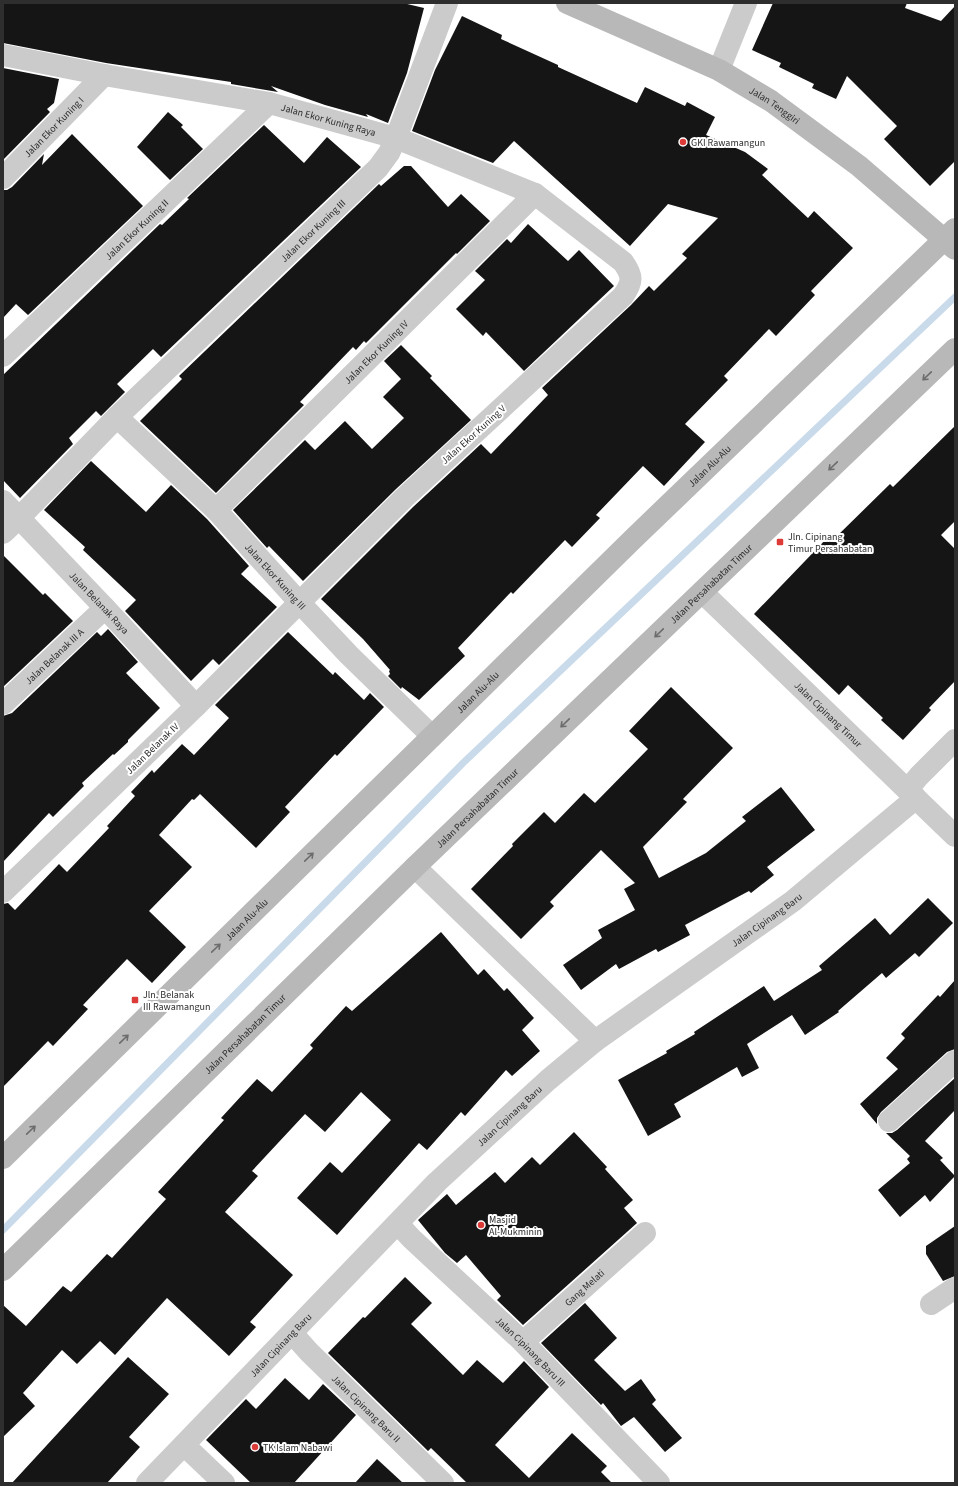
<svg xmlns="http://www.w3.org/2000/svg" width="958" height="1486" viewBox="0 0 958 1486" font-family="'Source Sans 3',sans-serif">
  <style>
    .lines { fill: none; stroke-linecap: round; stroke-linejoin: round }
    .stream { stroke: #c9daea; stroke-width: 7 }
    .building { fill: #151515 }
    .street { stroke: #cbcbcb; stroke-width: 22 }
    .secondary { stroke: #b8b8b8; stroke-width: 22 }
    .oneway { stroke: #6c6c6c }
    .poi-dot { fill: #dc3b38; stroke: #fff; stroke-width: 1.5 }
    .labels { text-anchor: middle; stroke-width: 4; stroke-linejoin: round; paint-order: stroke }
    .street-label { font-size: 10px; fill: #2e2e2e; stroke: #fff }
    .poi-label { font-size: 10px; fill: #2e2e2e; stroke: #fff; text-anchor: start }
  </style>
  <rect width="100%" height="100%" fill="#fff"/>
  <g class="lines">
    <path class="stream" d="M3,1230L463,763L955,297"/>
  </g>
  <g class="building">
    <path d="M3,3H403L424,8L407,73L388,123L366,114L368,117L325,105L271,86L278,92L231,84V82L106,63L3,43Z"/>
    <path d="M773,3H907L905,8L941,21L955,6V161L930,186L884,139L897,126L847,76L836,99L812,88L814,84L779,67L781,63L752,50Z"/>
    <path d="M462,16L502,35L501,39L558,65V67L637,103L645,87L685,106L687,102L715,117L706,135L745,152L768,169L762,175L808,218L814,211L853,248L811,291L815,295L776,336L769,329L724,376L728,380L685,424L705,442L664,486L643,466L596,515L600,518L572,547L565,540L513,594L511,592L458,648L465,656L419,700L402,687L401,689L388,676L390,674L389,671L390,670L363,639L321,599L413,507L481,444L491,454L548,395L542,388L631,305L649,286L654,291L687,258L682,254L718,218L668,204L630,246L514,141L493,163L412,131L435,70Z"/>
    <path d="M3,68L59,79L54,103L47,109L50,112L3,160Z"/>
    <path d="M168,112L183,125L181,127L203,149L170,180L137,147Z"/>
    <path d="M264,125L304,163L327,137L361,167L161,357L153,349L117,384L125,392L101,416L96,411L69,438L73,444L20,498L3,480V375L160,224L162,225L189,199L187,198Z"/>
    <path d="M72,134L143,206L28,315L16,304L3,318V190H7L12,187L44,154L42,165Z"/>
    <path d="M404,166H411L448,207L461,194L490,221L457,254L456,253L366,343L364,341L356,350L353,347L300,402L304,405L216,493L140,421L182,379L179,376L379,184L381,186Z"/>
    <path d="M528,224L568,261L579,250L614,286L524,371L486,332L483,336L456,309L485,280L475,271L507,239L511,243Z"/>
    <path d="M401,345L432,376L430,378L471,420L396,489L303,581L269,546L267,548L233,510L305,440L315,450L345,421L372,449L404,418L383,397L401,379L384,361Z"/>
    <path d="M955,426V521L941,535L955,549V681L929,708L931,710L903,740L881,720L883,718L848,685L839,695L754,614L830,535L834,539L890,484L893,487Z"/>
    <path d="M91,461L146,512L171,485L207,519L249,566L241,574L277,607L219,665L213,659L191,681L125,611L136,600L83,550L85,547L44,510Z"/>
    <path d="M3,555L43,595L45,593L73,621L3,687Z"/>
    <path d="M108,629L138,662L126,673L160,708L128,740V742L114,755L113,754L82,783L84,786L53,817L49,813L3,862V716L12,713L97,632L101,636Z"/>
    <path d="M288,632L333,675L335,672L364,700L370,693L384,707L337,756L335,754L285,807L290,812L256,848L200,794L194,800L192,799L159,835L192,867L149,911L186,947L152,983L127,959L83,1005L88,1009L53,1046L48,1041L3,1087V904L8,903L15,910L59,864L67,872L109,828L107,826L135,796L131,792L152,770L154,773L182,744L194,755L229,718L215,705Z"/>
    <path d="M671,687L733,748L683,799L687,802L643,847L659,878L706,853L746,821L742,817L781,787L815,830L767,867L774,875L751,893L749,891L685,925L690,935L658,952L656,949L619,969L616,964L581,990L563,965L602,938L598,930L635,910L624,889L635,883L601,850L550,902L554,906L521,939L471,889L513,846L512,844L544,812L555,823L584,793L595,803L648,749L629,731Z"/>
    <path d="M928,898L953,923L919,957L915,953L886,978L882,973L838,1011L839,1012L805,1035L792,1015L747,1044L759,1068L742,1077L737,1067L674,1104L681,1117L648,1136L618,1080L667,1053L666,1051L695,1034L694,1032L764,986L774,1001L822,970L819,966L875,918L890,935Z"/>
    <path d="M441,932L478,975L484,969L504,991L507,988L534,1018L522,1030L540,1051L512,1076L506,1070L465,1116L461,1112L427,1150L419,1143L337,1235L297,1198L330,1162L342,1173L391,1120L361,1092L325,1132L305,1114L252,1171L258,1176L225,1212L293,1275L250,1322L256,1327L229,1356L167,1298L115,1355L100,1341L77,1364L62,1350L23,1393L35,1406L3,1437V1305L26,1326L63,1286L71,1292L107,1254L112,1258L166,1199L158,1192L224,1120L221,1118L257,1079L272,1092L313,1048L310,1045L346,1006L352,1011Z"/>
    <path d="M955,980V1049L947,1052L881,1112L877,1118V1124L860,1104L898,1069L886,1058L905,1038L901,1034L938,995L940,997Z"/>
    <path d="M955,1078V1110L925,1141L943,1158L940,1160L955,1176L930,1202L925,1195L900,1217L878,1190L910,1163L907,1159L910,1156L886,1133H892L897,1130Z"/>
    <path d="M574,1132L607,1167L605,1169L633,1200L624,1208L637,1223L523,1325L497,1300L501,1296L466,1255L457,1263L445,1253L418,1220L447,1194L456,1205L495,1172L505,1183L532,1157L540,1165Z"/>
    <path d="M955,1226V1276L943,1281L926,1254V1246Z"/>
    <path d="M405,1277L432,1303L411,1324L463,1375L477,1360L503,1383L524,1361L549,1387L495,1445L529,1478L572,1433L607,1466L601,1472L612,1483H467L431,1448L428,1451L328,1353L363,1317L365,1318Z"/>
    <path d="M585,1303L617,1338L594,1360L625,1391L641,1379L656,1400L652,1404L682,1438L665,1452L634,1417L621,1426L603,1403L601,1405L541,1343Z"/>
    <path d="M128,1357L169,1394L129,1437L140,1447L107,1483H12Z"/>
    <path d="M285,1378L309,1400L323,1384L356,1415L294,1483H251L206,1440L246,1399L256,1409Z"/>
    <path d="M377,1459L403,1483H355Z"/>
  </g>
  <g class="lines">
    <g class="street">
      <path id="s1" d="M3,55L104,75L269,103L396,138L535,194L623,262C633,276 633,282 623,296L404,498L196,706L3,892"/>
      <path d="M719,70L746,3"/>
      <path id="s2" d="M3,178L104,75"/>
      <path id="s3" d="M3,356L269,103"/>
      <path id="s4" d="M117,417L216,510L299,602L349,655L432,736"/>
      <path id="s5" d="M3,501L105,608L196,706"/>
      <path id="s6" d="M216,510L535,194"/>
      <path id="s7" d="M3,533L19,518L117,417L378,168L389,153L396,138L447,3"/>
      <path id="s8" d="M702,592L955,836"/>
      <path id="s9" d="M3,704L105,608"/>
      <path d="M908,789L919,776L955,740"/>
      <path d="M415,867L595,1041"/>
      <path d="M889,1121L955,1061"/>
      <path id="s10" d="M398,1224L412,1239L523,1342L659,1483"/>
      <path d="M931,1304L955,1288"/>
      <path id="s11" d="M292,1333L309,1352L443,1483"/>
      <path id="s12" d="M523,1342L645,1233"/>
      <path d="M184,1445L224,1483"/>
      <path id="s13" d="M147,1483L437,1182L548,1080L595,1041L793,901L916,798"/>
    </g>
    <g class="secondary">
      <path id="s14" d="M567,3L719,70L771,101L859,166L955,249"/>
      <path id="s15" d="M3,1158L632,540L955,229"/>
      <path id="s16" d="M3,1270L415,867L955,349"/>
    </g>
  </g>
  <defs><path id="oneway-shaft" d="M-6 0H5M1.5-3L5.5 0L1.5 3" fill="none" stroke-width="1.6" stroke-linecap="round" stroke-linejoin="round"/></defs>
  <g class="oneway">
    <use href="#oneway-shaft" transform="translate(927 376) rotate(136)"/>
    <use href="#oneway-shaft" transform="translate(833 466) rotate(136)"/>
    <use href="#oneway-shaft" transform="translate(659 633) rotate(136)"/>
    <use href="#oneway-shaft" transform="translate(565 723) rotate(136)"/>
    <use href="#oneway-shaft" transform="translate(309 857) rotate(-44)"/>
    <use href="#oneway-shaft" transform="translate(216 948) rotate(-44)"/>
    <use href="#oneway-shaft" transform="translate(124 1039) rotate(-44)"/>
    <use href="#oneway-shaft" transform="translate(31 1130) rotate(-44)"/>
  </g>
  <g class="poi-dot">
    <circle cx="683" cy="142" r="4"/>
    <rect x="776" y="538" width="8" height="8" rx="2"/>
    <rect x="131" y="996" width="8" height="8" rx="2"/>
    <circle cx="481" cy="1225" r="4"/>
    <circle cx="255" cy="1447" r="4"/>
  </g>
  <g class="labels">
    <g class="street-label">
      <text dy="4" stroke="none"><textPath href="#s14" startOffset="232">Jalan Tenggiri</textPath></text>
      <text dy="4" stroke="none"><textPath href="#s1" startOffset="332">Jalan Ekor Kuning Raya</textPath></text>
      <text dy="4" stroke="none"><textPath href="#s2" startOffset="72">Jalan Ekor Kuning I</textPath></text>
      <text dy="4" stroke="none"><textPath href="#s3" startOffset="184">Jalan Ekor Kuning II</textPath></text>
      <text dy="4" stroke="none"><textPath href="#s7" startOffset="433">Jalan Ekor Kuning III</textPath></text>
      <text dy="4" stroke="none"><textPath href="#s6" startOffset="225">Jalan Ekor Kuning IV</textPath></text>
      <text transform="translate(473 434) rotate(-42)" y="4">Jalan Ekor Kuning V</text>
      <text dy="4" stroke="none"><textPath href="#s15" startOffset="989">Jalan Alu-Alu</textPath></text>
      <text dy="4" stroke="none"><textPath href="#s4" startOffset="225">Jalan Ekor Kuning III</textPath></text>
      <text dy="4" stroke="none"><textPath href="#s16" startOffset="986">Jalan Persahabatan Timur</textPath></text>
      <text dy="4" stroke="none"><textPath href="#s5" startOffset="140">Jalan Belanak Raya</textPath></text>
      <text dy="4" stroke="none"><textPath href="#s9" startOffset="70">Jalan Belanak III A</textPath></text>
      <text dy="4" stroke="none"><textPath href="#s15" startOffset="665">Jalan Alu-Alu</textPath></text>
      <text dy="4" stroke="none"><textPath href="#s8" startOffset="176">Jalan Cipinang Timur</textPath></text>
      <text transform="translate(152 748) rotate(-44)" y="4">Jalan Belanak IV</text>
      <text dy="4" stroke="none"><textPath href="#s16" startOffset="662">Jalan Persahabatan Timur</textPath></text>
      <text dy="4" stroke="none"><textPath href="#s15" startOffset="341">Jalan Alu-Alu</textPath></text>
      <text dy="4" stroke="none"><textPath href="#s13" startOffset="840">Jalan Cipinang Baru</textPath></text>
      <text dy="4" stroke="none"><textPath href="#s16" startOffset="338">Jalan Persahabatan Timur</textPath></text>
      <text dy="4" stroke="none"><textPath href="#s13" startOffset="516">Jalan Cipinang Baru</textPath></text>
      <text dy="4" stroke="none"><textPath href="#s12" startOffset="82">Gang Melati</textPath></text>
      <text dy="4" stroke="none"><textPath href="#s13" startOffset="192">Jalan Cipinang Baru</textPath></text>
      <text dy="4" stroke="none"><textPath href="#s10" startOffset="184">Jalan Cipinang Baru III</textPath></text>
      <text dy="4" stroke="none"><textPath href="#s11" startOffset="106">Jalan Cipinang Baru II</textPath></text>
    </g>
    <g class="poi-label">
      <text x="691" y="146">GKI Rawamangun</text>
      <text x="788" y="540">Jln. Cipinang<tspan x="788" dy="12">Timur Persahabatan</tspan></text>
      <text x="143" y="998">Jln. Belanak<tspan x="143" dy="12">III Rawamangun</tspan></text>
      <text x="489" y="1223">Masjid<tspan x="489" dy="12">Al-Mukminin</tspan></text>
      <text x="263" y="1451">TK Islam Nabawi</text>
    </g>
  </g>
  <rect width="958" height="1486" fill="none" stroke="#2e2e2e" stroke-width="8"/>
</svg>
